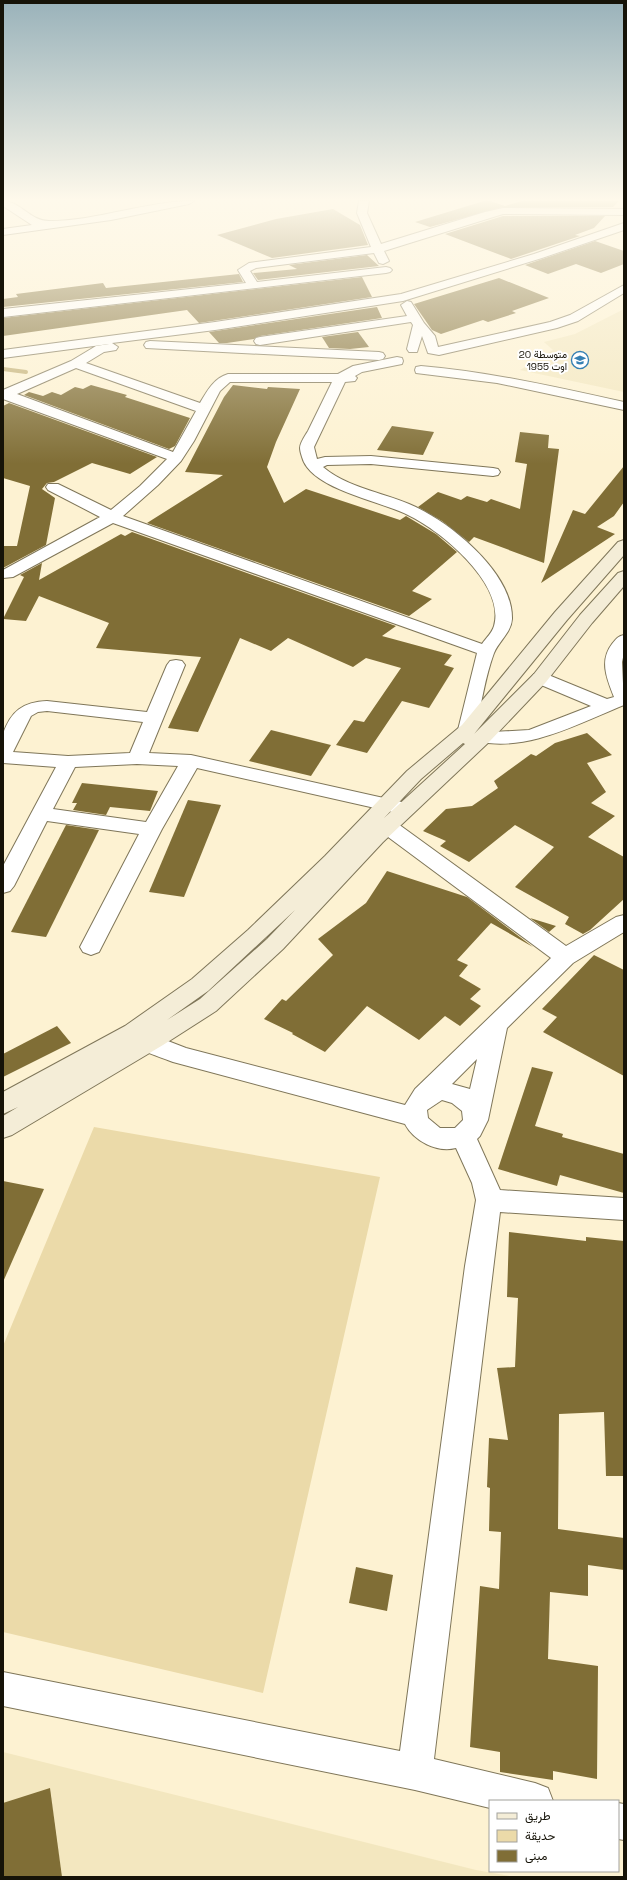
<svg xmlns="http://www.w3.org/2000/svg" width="627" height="1880" viewBox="0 0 627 1880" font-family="'Space Grotesk',Vazirmatn,sans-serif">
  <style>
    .built { fill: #f3e7bf }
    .green { fill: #ebdaa9 }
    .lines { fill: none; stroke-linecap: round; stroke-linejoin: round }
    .stream { stroke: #c3b076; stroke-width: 4 }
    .building { fill: #806e36 }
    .street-casing { stroke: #7f7659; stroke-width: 2 }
    .secondary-casing { stroke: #7f7659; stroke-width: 2 }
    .street { fill: #fff; fill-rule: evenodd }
    .secondary { fill: #f4edd7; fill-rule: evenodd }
    .labels { text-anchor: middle; stroke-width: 4; stroke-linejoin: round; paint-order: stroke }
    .far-poi-label { font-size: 10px; fill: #161308; stroke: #fff; text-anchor: end }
  </style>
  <rect width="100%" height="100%" fill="#fdf2d2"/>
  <g class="built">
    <path d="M624,309V392L520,370L553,350L544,342L575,334Z"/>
    <path d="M3,1752L476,1870L515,1877H3Z"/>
  </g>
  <path class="green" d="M94,1127L380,1177L263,1693L3,1632V1346Z"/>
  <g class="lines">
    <path class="stream" d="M3,369L26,372"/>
  </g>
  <g class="building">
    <path d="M484,201H490L505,206L522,201H619L613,207H503L430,227L415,222Z"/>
    <path d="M333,209L360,225L368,245L272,258L217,235L276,219Z"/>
    <path d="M503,216H605L594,228L575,235L580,236L511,259L445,234Z"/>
    <path d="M595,241L624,251V264L601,273L576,264L548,274L525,265Z"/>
    <path d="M367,255L379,266L258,280L253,273L297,269L289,265Z"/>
    <path d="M239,274L243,282L3,307V299L18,297L16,294L103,283L106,288Z"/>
    <path d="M362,277L372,297L199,323L187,310L3,336V318Z"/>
    <path d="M499,278L549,298L512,311L516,313L488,322L483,320L441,334L432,330L414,304Z"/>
    <path d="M377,307L382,318L260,336L254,339L227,343H219L209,332Z"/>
    <path d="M358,332L369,347L350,349L329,348L322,337Z"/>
    <path d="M91,385L127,395L125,397L190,418L175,446L169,449L24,395L29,392L43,396L52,392L61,395L75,387L83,389Z"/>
    <path d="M233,385L267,389L268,387L300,389L276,442L267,467L284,503L306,489L400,520L406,516L436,534L457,552L412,591L432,599L409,616L147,523L223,475L185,472L224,397Z"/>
    <path d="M9,403L157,457L130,474L92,463L54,482L47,483L42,489L55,498L46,545L3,568V546H17L30,486L3,478V406Z"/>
    <path d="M392,426L434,432L423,455L377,450Z"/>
    <path d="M520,432L549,435L548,448L559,449L544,563L474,537L469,542L442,521L418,507L438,492L461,500L467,496L487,502L491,499L520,509L527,464L515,462Z"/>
    <path d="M624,466V502L614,516L597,527L615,534L541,583L573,510L585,514Z"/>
    <path d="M132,532L396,626L382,636L452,655L444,665L454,668L429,708L402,701L367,753L336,745L354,720L364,722L401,668L366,658L353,667L288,638L271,651L240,638L198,732L168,728L201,657L96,648L109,623L39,596L26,621L3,619L24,577L20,575L42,563L39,580L121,534L125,536Z"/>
    <path d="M271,730L331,745L311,776L249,761Z"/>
    <path d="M587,733L612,755L587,763L606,792L591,803L615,816L588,837L624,857V899L590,930L583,934L565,924L569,917L515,887L554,847L515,825L469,862L440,846L446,841L423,831L446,809L472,806L498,788L494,781L531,754L536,756L555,743Z"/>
    <path d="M82,783L158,791L150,811L110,807L106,815L73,810L77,803H72Z"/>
    <path d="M188,800L221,805L184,897L149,892Z"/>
    <path d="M66,825L99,830L46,937L11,932Z"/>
    <path d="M387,871L467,897L533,947L491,923L457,960L468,965L459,976L481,989L470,999L481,1006L460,1026L445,1016L419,1040L367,1006L325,1052L292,1034L293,1033L264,1019L282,999L286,1001L333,955L318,939L366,903Z"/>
    <path d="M530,918L556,926L549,932Z"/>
    <path d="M594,955L624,970V1076L543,1032L557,1017L542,1009Z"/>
    <path d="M57,1026L71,1043L3,1077V1054Z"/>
    <path d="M532,1067L553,1072L535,1126L563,1134L562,1137L624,1154V1193L560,1175L557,1186L498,1169Z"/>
    <path d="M3,1181L44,1189L3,1282Z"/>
    <path d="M509,1232L586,1241V1237L624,1241V1476H606L604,1412L559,1414L558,1529L624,1538V1570L588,1565V1596L550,1592L548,1659L598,1666L597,1779L553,1771V1780L500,1772V1752L470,1747L480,1586L499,1589L501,1532L489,1531L490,1488L487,1487L489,1438L508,1440L497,1368L515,1367L518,1298L507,1297Z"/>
    <path d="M356,1567L393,1575L387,1611L349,1603Z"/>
    <path d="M50,1788L62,1877H3V1803Z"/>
  </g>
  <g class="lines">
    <g class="street-casing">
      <g id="street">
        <path d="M3,201C20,201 30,221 49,221C98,221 145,201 194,201L189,204L111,220L3,235V229L32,225L3,206Z"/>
        <path d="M359,201H369L367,213L381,244L485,212L503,208L624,209V215L503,214L384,251L389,261L383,264L379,263L374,253L256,268L250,271L257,282L386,267L390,268L392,270L390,272L386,273L3,317V309L246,283L238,270L249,263L371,247L357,213Z"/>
        <path d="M624,223V230L542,258L403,301L215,330L112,343L118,347L116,350L104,352L86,363L200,403C207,391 214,378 228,374H338L353,366L397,357L402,358L403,361L402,364L362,372L355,376L357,378L355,381L345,382L314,447L317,459L325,457L371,456L493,468L498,469L500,472L498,475L493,476L371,464L327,465L323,467C346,487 381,492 409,504C448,520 513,572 512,619C511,633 499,641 494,653C485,677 481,705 476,730L474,734L467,736L460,734L458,730L477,653L113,523L13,577L3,578V570L100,517L48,490L46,487L48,484H58L111,510L140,486L167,459L3,399V390L71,361L96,346L109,344L3,358V350L215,322L401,294L534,254ZM76,368L196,411L173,452L17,394ZM230,382H332C324,398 316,415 308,431C305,436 300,443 300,448C300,450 301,454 302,457C310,489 381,501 408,515C440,530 506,584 494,626C492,633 486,638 482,644L123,516L158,485L181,461L194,441L220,391Z"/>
        <path d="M624,285V293L578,321L557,328L439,355L428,353L422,336L417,352H409L407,349L413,325L411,322L260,345L256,344L254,341L256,338L260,337L407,316L401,305L407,301L411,302L424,323L435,336L438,347L550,322L570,315Z"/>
        <path d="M150,341L379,352L383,353L385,356L383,359L379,360L146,348L144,345L146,342Z"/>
        <path d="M421,366C490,372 557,387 624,402V410L497,383L416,373L415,370L416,367Z"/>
        <path d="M624,635V653L622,662L624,705C579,723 527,753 476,741L474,737L476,733L529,730L591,706L534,682L531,678L534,674L540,673L546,674L607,699L614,697C607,679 599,661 612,644C616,639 618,636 624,635Z"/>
        <path d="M176,660L182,661L185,665L149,753L191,755L406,803L413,805L416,809L413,813L406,815L197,768L162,829L99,952L91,955L83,952L80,947L139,834L47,821L14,886L10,891L3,893V866L56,767L3,763C3,754 1,742 3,734C11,711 23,702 47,701L147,712L167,665L170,661ZM47,711L143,722L130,753L68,756L13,752L31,716L38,712ZM137,764L178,766L146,822L53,809L75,767Z"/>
        <path d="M387,820L394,821L566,946L616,917L624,915V932L573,963L507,1028L488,1120L480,1136L477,1139L500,1190L624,1198V1220L500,1212L434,1759L535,1783L548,1788L553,1801H490V1808L415,1790L3,1706V1672L400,1751L465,1266L476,1200L472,1183L456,1148C437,1153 414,1141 405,1124L173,1062C156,1055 132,1050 122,1033L126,1027L134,1024L142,1027L155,1036L186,1048L405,1105L415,1089L551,958L380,831L377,826L380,821ZM477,1059L470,1089L452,1084ZM442,1100L452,1103L462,1111L463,1120L455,1128H440L428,1118L427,1110Z"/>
        <path d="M618,1803L624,1804V1840L618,1839Z"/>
      </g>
    </g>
    <g class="secondary-casing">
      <path id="secondary" d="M624,540V555L567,620L474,734L534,674L580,615L618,573L624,571V586L592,623L546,682L489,742L383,842L283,949L216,1011L163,1045L12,1135L3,1138V1116L18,1107L3,1114V1092L125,1026L192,979L248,930L325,856L407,771L462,725L555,612L618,542ZM463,743L465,744L384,818L421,779ZM295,910L267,939L200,999L167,1020L208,991Z"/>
    </g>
    <use href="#street" class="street"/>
    <use href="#secondary" class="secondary"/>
  </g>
  <linearGradient id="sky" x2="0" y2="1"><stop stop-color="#99b2ba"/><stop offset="0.43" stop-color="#fef9eb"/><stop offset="1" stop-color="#fef9eb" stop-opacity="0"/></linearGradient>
  <rect width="627" height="464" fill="url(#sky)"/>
  <defs>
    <g id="school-ring" transform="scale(0.9)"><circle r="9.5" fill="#fff" stroke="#3580b3" stroke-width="1.5"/><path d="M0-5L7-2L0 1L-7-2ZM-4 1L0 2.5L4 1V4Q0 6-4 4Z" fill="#3580b3"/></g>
  </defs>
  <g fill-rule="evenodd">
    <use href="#school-ring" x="580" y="360"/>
  </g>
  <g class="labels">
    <g class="far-poi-label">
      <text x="567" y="358">متوسطة 20<tspan x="567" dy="12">اوت 1955</tspan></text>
    </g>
  </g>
  <rect width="627" height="1880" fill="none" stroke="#161308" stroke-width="8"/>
  <rect x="489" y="1800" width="130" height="72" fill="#ffffff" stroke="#a2a19c"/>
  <rect x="497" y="1813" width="20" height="6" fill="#f4edd7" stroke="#a2a19c"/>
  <text x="525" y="1820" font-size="12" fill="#161308">طريق</text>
  <rect x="497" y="1830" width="20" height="12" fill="#ebdaa9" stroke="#a2a19c"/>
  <text x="525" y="1840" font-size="12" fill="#161308">حديقة</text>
  <rect x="497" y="1850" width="20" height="12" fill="#806e36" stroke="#a2a19c"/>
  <text x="525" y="1860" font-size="12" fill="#161308">مبنى</text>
</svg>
